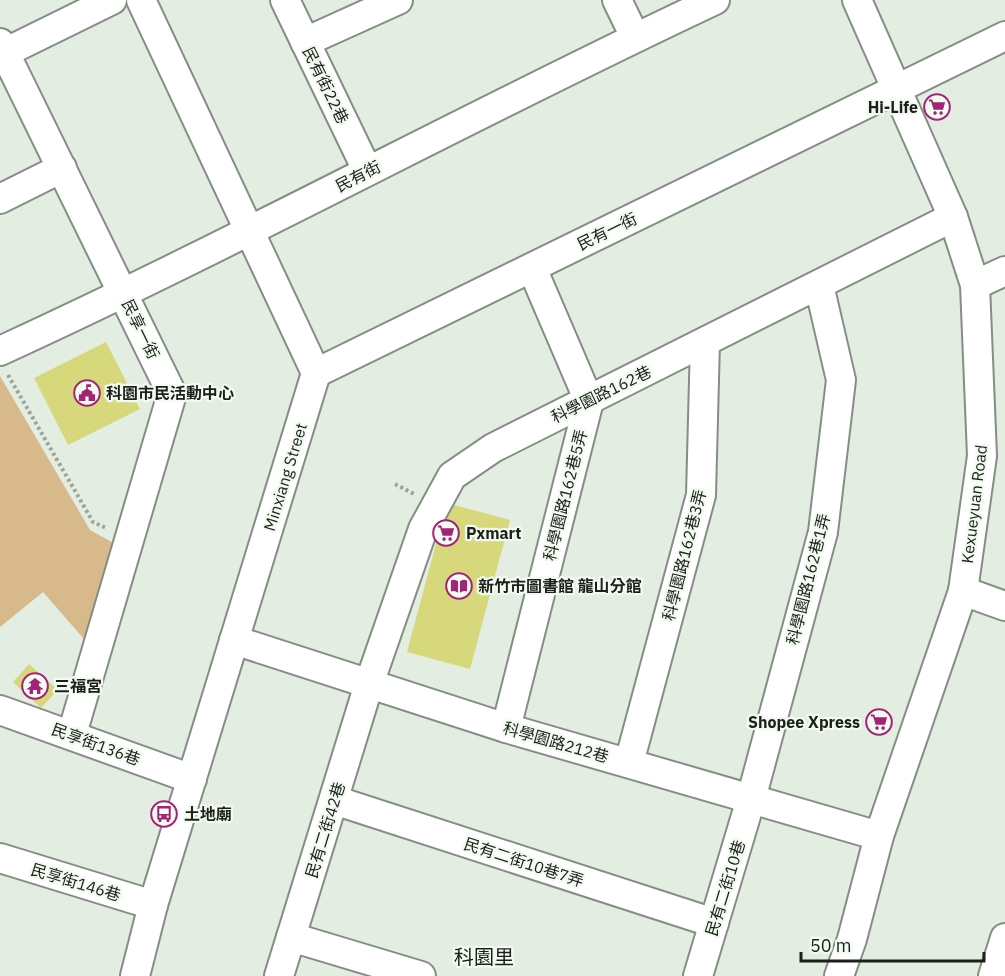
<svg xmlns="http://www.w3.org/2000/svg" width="1005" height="976" viewBox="0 0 1005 976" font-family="'IBM Plex Sans','Noto Sans TC',sans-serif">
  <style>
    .green { fill: #d7b98b }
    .building { fill: #d7d87c }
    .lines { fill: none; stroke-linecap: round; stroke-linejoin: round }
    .street-casing { stroke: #858e84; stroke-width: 32 }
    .path { stroke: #9da49b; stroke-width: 4; stroke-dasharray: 3 3; stroke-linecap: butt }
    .street { stroke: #fff; stroke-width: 28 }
    .labels { text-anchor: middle; stroke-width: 4.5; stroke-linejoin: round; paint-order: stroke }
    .street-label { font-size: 16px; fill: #1c1f1b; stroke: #f1fbef }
    .poi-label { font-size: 16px; font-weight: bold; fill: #1c1f1b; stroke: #f1fbef; text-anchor: start }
    .quarter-label { font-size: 20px; fill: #1c1f1b; stroke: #f1fbef }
  </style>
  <rect width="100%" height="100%" fill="#e4ede2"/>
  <path class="green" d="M0,376L90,530L119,546L84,639L43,592L0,627Z"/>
  <g class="building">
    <path d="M106,342L140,409L68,445L34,378Z"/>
    <path d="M447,503L510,520L470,669L407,652Z"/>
    <path d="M29,664L58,690L41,708L13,682Z"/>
  </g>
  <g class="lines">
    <g class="street-casing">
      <g id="street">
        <path d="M285,0L367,170"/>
        <path d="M617,0L635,37"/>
        <path d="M305,42L398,0"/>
        <path d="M0,43L172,394L72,734"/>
        <path d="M0,55L112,0"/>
        <path d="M0,199L62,168"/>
        <path d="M532,268L589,401"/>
        <path d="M975,285L1005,271"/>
        <path d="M0,351C242,240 474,113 715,0"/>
        <path d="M316,373L1005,36"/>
        <path d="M963,591L1005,606"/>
        <path d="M234,640L506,728L879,836"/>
        <path d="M0,710L192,779"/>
        <path d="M506,728L589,401"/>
        <path d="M629,763L701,495L705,342"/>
        <path d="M334,800L714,923"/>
        <path d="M0,858L153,905"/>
        <path d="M291,937L421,976"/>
        <path d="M135,976L153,905L316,373L141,0"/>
        <path d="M279,976L369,684L423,529L452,476L493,448L953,217"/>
        <path d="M698,976L751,799L823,532L841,380L819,285"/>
        <path d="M839,976L852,939L879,836L963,591L982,456L975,285L953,217L857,0"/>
        <path d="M993,976L1005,938"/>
      </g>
    </g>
    <g class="path">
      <path d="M8,375L93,522L106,528"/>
      <path d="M395,484L414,494"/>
    </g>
    <use href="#street" class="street"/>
  </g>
  <defs>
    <g id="supermarket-ring" transform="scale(1.35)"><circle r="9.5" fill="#f1fbef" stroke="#a32476" stroke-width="1.5"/><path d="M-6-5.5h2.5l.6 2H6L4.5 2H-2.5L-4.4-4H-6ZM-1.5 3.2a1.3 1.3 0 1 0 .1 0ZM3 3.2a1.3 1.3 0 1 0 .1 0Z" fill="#a32476"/></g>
    <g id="civic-ring" transform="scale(1.35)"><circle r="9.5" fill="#f1fbef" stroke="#a32476" stroke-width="1.5"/><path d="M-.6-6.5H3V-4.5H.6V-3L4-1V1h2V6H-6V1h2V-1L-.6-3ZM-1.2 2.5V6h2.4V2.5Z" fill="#a32476"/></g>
    <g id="library-ring" transform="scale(1.35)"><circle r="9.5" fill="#f1fbef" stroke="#a32476" stroke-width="1.5"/><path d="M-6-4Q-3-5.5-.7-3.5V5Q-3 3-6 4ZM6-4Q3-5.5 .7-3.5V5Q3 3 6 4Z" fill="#a32476"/></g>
    <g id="temple-ring" transform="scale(1.35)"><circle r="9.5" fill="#f1fbef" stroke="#a32476" stroke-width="1.5"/><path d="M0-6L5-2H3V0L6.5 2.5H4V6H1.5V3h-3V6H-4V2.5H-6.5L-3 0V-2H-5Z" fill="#a32476"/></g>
    <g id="bus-ring" transform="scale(1.35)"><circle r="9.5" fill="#f1fbef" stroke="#a32476" stroke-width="1.5"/><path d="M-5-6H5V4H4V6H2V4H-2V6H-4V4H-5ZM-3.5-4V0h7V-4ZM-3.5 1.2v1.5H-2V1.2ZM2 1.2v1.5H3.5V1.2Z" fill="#a32476"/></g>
  </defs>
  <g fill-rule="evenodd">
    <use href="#supermarket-ring" x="937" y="107"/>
    <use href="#civic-ring" x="87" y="393"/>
    <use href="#supermarket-ring" x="446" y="533"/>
    <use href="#library-ring" x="459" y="586"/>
    <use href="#temple-ring" x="35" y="686"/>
    <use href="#supermarket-ring" x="879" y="722"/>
    <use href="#bus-ring" x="164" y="814"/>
  </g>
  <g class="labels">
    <g class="street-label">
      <text transform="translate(326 85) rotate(64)" y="6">民有街22巷</text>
      <text transform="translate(358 176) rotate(-27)" y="6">民有街</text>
      <text transform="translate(607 231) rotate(-26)" y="6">民有一街</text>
      <text transform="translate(141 329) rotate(64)" y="6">民享一街</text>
      <text transform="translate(601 394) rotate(-26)" y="6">科學園路162巷</text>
      <text transform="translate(285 477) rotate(-73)" y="6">Minxiang Street</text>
      <text transform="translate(565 495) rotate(-76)" y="6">科學園路162巷5弄</text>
      <text transform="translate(974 504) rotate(-83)" y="6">Kexueyuan Road</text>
      <text transform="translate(684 555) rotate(-76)" y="6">科學園路162巷3弄</text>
      <text transform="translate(808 579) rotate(-76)" y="6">科學園路162巷1弄</text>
      <text transform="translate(556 742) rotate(16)" y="6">科學園路212巷</text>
      <text transform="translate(96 744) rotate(20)" y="6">民享街136巷</text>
      <text transform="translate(325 830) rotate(-73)" y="6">民有二街42巷</text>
      <text transform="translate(524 862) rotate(18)" y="6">民有二街10巷7弄</text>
      <text transform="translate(76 882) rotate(17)" y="6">民享街146巷</text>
      <text transform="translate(725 888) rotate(-73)" y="6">民有二街10巷</text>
    </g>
    <g class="poi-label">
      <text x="918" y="113" text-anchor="end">Hi-Life</text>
      <text x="106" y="399">科園市民活動中心</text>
      <text x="466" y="539">Pxmart</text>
      <text x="478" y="592">新竹市圖書館 龍山分館</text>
      <text x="54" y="692">三福宮</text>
      <text x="860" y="728" text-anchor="end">Shopee Xpress</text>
      <text x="184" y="820">土地廟</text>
    </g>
    <g class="quarter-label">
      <text x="484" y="964">科園里</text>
    </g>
  </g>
  <path d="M801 952v9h183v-9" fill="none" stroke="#1c1f1b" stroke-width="3"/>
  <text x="810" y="952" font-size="18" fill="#1c1f1b" stroke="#f1fbef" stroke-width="4.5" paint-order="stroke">50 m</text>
</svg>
